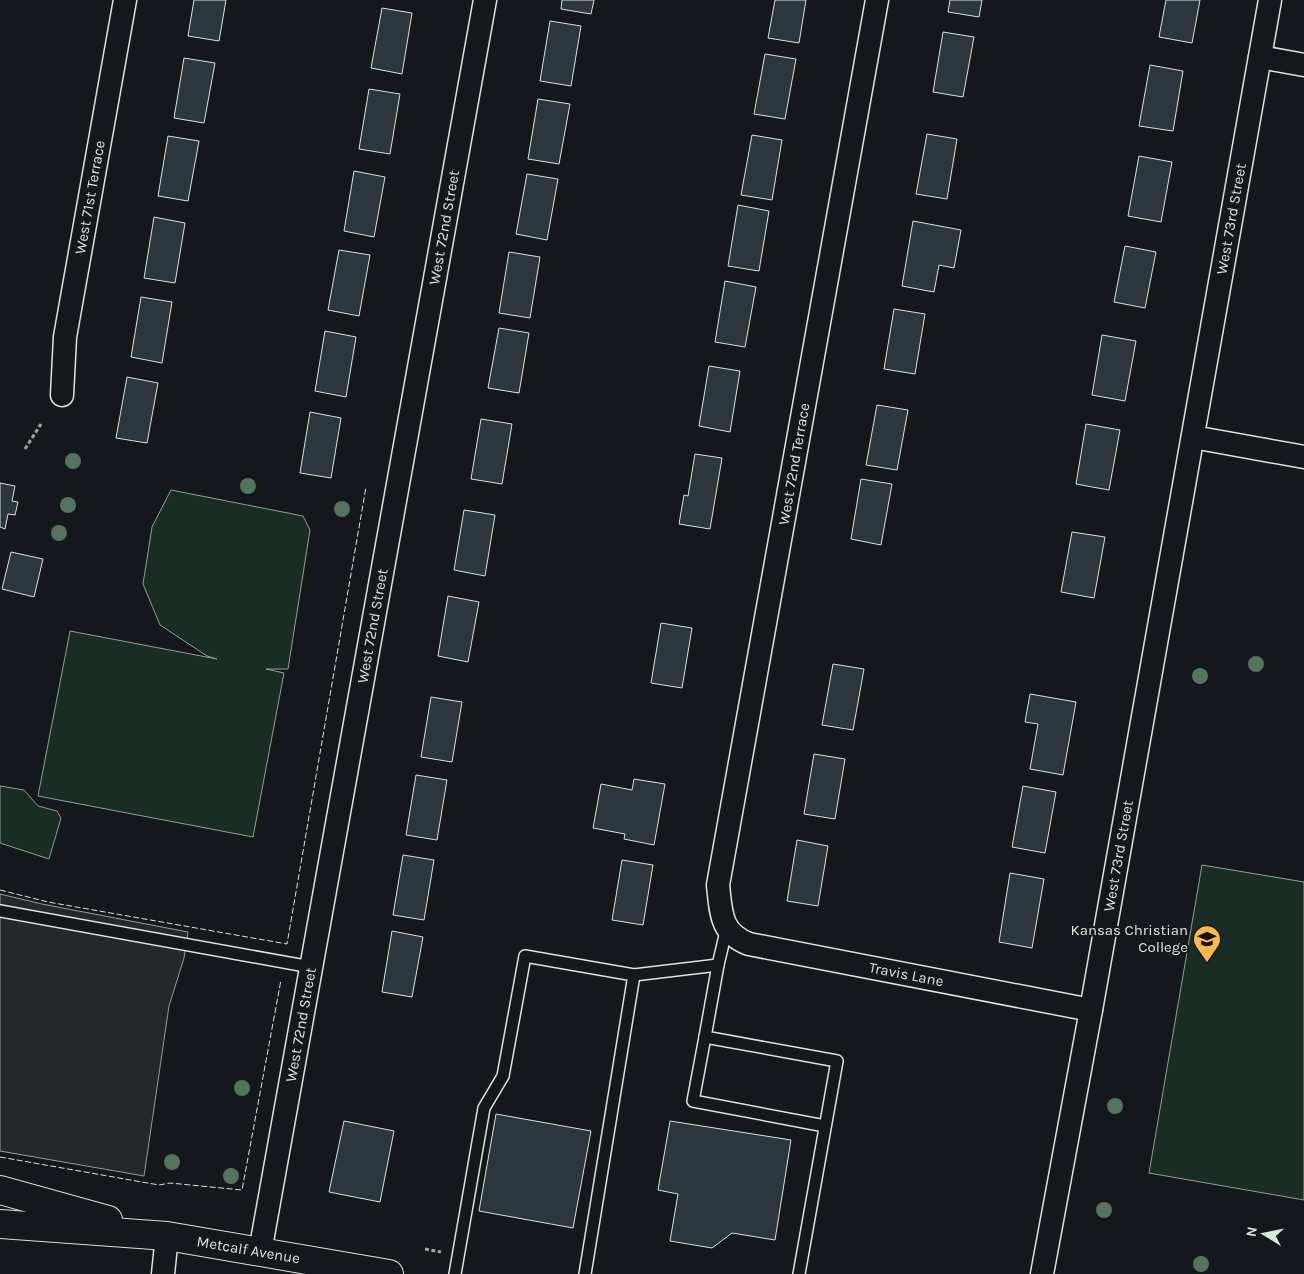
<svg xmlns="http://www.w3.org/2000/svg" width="1304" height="1274" viewBox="0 0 1304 1274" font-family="Karla,sans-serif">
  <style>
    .green { fill: #1a2d24; stroke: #939e99 }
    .parking { fill: #24282b; stroke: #939e99 }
    .building { fill: #2c363c; stroke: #d8e6dc }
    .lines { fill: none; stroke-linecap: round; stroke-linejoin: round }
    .service-casing { stroke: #d8e6dc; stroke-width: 14 }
    .minor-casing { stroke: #d8e6dc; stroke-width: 25 }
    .primary-casing { stroke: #d8e6dc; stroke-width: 30 }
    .path { stroke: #9da8a2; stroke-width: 3; stroke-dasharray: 4 2.5; stroke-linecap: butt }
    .service { stroke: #14181c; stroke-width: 11 }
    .minor { stroke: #14181c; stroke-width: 22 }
    .primary { stroke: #14181c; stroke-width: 28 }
    .fence { stroke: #d8e6dc; stroke-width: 1; stroke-dasharray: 6 2.5; stroke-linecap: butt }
    .tree { fill: #55745f }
    .labels { text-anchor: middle; stroke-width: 4; stroke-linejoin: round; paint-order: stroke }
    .street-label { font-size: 15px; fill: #d8e6dc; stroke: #14181c }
    .poi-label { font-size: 15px; fill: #d8e6dc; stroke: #14181c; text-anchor: end }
  </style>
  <rect width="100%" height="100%" fill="#14181c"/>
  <g class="green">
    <path d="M171,490L303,516L310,530L288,669H266L284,673L253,837L38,796L70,631L217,659L207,656L160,625L143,584L152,527Z"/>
    <path d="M0,786L24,790L38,806L57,811L61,818L49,859L0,843Z"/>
    <path d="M1202,865L1304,882V1200L1149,1173Z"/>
  </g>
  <path class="parking" d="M0,894L42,904L188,932L184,958L169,1006L144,1176L0,1151Z"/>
  <g class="building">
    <path d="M194,0H226L219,41L188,36Z"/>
    <path d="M562,0H594L591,14L561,9Z"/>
    <path d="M775,0H806L799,43L768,38Z"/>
    <path d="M950,0H982L979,17L948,12Z"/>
    <path d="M1166,0H1200L1192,43L1159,37Z"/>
    <path d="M382,8L412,13L402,74L371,68Z"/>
    <path d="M550,21L581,26L571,86L540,81Z"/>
    <path d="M943,32L974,37L963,97L933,92Z"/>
    <path d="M765,54L796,59L785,119L754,114Z"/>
    <path d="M184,58L215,63L204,123L174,118Z"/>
    <path d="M1150,65L1183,71L1173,131L1139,126Z"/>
    <path d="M369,89L400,94L390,154L359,149Z"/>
    <path d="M538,99L570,104L559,164L528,159Z"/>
    <path d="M927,134L957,139L947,199L916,194Z"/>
    <path d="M752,135L782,140L772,200L741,195Z"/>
    <path d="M168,136L199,141L188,201L158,196Z"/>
    <path d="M1139,156L1172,162L1161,222L1128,216Z"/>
    <path d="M354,171L385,177L374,237L344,231Z"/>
    <path d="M527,174L558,179L547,240L516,234Z"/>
    <path d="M738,205L769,211L759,271L728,266Z"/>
    <path d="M154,217L185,223L175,283L144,278Z"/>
    <path d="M913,221L961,230L954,268L939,265L934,292L902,286Z"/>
    <path d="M1125,246L1156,252L1145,308L1114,302Z"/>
    <path d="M339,250L370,255L359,316L328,310Z"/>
    <path d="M509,252L540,257L530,318L499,313Z"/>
    <path d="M725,281L756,287L745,347L715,342Z"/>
    <path d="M141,297L172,302L162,363L131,357Z"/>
    <path d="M894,309L925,314L915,374L884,369Z"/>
    <path d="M499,328L529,333L519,393L488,388Z"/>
    <path d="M325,331L356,337L346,397L315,391Z"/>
    <path d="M1102,335L1136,341L1125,401L1092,395Z"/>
    <path d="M709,366L740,371L730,432L699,426Z"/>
    <path d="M127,377L158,383L147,443L116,438Z"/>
    <path d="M877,405L908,410L897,470L866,465Z"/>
    <path d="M310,412L341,418L331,478L300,473Z"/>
    <path d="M481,419L512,424L502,484L471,479Z"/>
    <path d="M1086,424L1120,430L1109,490L1076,484Z"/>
    <path d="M695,454L722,458L710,529L679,524L684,495L688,496Z"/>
    <path d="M861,479L892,484L881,545L851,539Z"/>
    <path d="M0,483L15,486L12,501L18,502L15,515L8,514L5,529L0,527Z"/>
    <path d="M464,510L495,515L485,576L454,570Z"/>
    <path d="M1072,532L1105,537L1094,598L1061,592Z"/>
    <path d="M11,552L43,559L34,597L2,589Z"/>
    <path d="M448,596L479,602L468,662L438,656Z"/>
    <path d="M661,623L692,628L682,688L651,683Z"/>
    <path d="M833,664L864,669L853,730L822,725Z"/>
    <path d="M1030,694L1076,702L1063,775L1030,769L1038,724L1025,722Z"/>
    <path d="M431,697L462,702L452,762L421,757Z"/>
    <path d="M814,754L845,759L835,819L804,814Z"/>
    <path d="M416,775L447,780L437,840L406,835Z"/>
    <path d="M634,779L665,784L654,845L624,839L625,834L593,828L601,784L632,790Z"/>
    <path d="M1023,786L1056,792L1045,853L1012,847Z"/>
    <path d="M797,840L828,846L818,906L787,901Z"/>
    <path d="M403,855L434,860L424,920L393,915Z"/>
    <path d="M622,860L653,865L643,925L612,920Z"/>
    <path d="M1010,873L1044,879L1032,948L999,942Z"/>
    <path d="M392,931L423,937L412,997L382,992Z"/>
    <path d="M496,1114L591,1131L573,1228L479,1211Z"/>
    <path d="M344,1121L394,1131L380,1202L329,1192Z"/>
    <path d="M670,1121L791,1140L775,1240L732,1233L712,1248L670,1241L678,1194L658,1190Z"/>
  </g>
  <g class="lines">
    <g class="service-casing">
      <g id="service">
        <path d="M0,911L311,967"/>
        <path d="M727,927L718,965L705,1037L837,1061L799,1274"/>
        <path d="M705,1037L693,1101L825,1126"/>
        <path d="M455,1274L484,1108L503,1076L525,956L634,975L718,965"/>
        <path d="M585,1274L634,975"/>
      </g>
    </g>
    <g class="minor-casing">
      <g id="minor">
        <path id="s1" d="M877,0L718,885C721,912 720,933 749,944L1091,1010"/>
        <path d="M1260,57L1304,65"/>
        <path id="s2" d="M62,395L65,337L125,0"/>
        <path d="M1193,437L1304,457"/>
        <path id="s3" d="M260,1252L485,0"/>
        <path d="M163,1274L167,1236"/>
        <path id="s4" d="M1042,1274L1091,1010L1270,0"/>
      </g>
    </g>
    <g class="primary-casing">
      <g id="primary">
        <path d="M0,1190L108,1220"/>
        <path id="s5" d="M0,1224L167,1236L389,1274"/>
      </g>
    </g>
    <g class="path">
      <path d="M25,449L41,424"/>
      <path d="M425,1249L441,1252"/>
    </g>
    <use href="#service" class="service"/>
    <use href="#minor" class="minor"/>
    <use href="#primary" class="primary"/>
    <g class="fence">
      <path d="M0,890L48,902L287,944L366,487"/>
      <path d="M0,1157L159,1185L170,1183L242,1190L281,980"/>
    </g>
  </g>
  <g class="tree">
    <circle cx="73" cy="461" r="8"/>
    <circle cx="248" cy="486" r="8"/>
    <circle cx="68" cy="505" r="8"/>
    <circle cx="342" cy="509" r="8"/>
    <circle cx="59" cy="533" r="8"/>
    <circle cx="1256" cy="664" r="8"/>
    <circle cx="1200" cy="676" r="8"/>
    <circle cx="242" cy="1088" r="8"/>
    <circle cx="1115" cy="1106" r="8"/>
    <circle cx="172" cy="1162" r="8"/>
    <circle cx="231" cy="1176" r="8"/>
    <circle cx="1104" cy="1210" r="8"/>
    <circle cx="1201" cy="1264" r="8"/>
  </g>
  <defs>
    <g id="university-pin" transform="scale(1.4375)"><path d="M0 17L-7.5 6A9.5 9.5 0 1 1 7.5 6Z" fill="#ffb74d" stroke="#14181c"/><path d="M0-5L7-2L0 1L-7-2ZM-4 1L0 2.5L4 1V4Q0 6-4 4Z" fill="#111"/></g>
  </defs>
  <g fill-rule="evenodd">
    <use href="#university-pin" x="1207" y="939"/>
  </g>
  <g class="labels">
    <g class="street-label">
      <text dy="5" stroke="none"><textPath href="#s2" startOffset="200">West 71st Terrace</textPath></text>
      <text dy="5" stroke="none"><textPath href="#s4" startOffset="1072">West 73rd Street</textPath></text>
      <text dy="5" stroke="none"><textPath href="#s3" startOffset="1041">West 72nd Street</textPath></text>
      <text transform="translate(794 464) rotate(-80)" y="5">West 72nd Terrace</text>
      <text dy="5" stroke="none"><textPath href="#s3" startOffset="636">West 72nd Street</textPath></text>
      <text dy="5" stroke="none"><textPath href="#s4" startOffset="425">West 73rd Street</textPath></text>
      <text dy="5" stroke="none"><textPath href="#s1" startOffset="1131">Travis Lane</textPath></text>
      <text dy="5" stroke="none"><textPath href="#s3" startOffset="231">West 72nd Street</textPath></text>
      <text dy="5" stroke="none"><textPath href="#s5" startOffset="250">Metcalf Avenue</textPath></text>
    </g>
    <g class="poi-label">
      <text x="1188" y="935">Kansas Christian<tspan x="1188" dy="17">College</tspan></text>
    </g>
  </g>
  <g transform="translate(1264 1234) rotate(280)" stroke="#14181c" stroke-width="4" paint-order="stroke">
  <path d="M0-4L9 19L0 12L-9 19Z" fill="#d8e6dc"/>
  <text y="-8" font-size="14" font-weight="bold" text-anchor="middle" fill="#d8e6dc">N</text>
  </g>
</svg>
